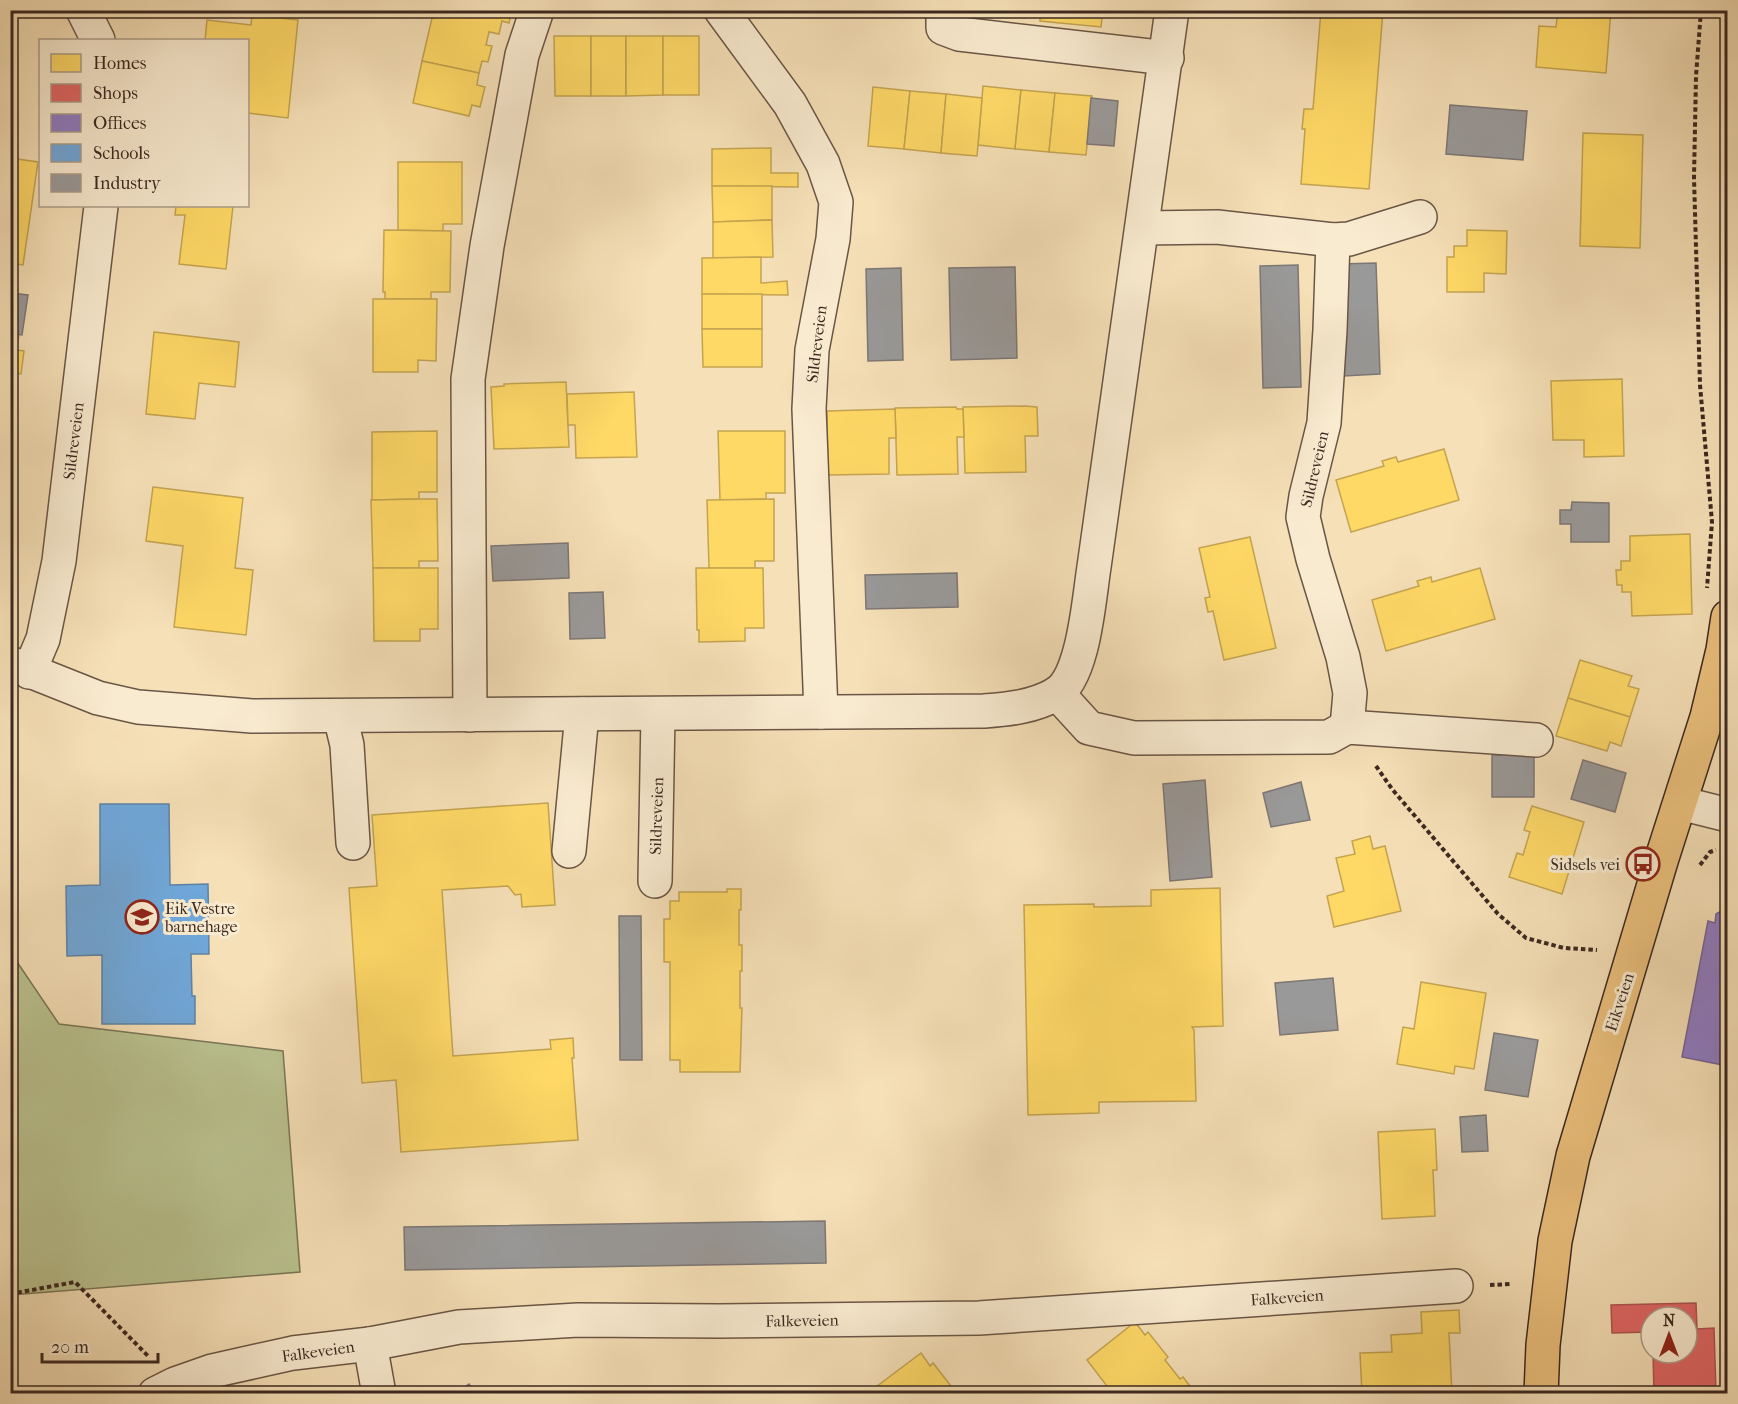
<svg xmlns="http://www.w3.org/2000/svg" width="1738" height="1404" viewBox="0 0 1738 1404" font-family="'IM FELL French Canon',serif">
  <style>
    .green { fill: #bac390; stroke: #7a7658; stroke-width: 1.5 }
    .homes { fill: #ffd966; stroke: #c4a451; stroke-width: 1.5 }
    .shops { fill: #e06666; stroke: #ae5351; stroke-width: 1.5 }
    .offices { fill: #8e7cc3; stroke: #756392; stroke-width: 1.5 }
    .schools { fill: #6fa8dc; stroke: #5f82a4; stroke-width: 1.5 }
    .industry { fill: #999; stroke: #7d7775; stroke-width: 1.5 }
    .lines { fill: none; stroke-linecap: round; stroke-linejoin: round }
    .minor-casing { stroke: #6a5646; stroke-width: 36 }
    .major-casing { stroke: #3b2821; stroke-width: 36 }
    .path { stroke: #3b2821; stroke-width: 4; stroke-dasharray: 4.5 3; stroke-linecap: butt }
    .minor { stroke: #f9ebd0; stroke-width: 33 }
    .major { stroke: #ebc07c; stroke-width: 33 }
    .labels { text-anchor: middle; stroke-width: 6; stroke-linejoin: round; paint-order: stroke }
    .street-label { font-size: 16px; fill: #3b2821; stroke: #f9ebd0 }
    .poi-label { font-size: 16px; fill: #3b2821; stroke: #f9ebd0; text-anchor: end }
  </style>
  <rect width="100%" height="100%" fill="#f6e0b7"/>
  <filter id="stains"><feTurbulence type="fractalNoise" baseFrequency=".00333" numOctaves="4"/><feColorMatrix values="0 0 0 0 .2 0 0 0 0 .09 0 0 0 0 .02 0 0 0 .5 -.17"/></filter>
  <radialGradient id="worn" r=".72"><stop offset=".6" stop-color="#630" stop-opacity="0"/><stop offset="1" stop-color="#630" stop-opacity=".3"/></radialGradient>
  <path class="green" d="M11,953L59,1024L283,1051L300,1272L11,1295Z"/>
  <g class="homes">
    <path d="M435,10H512L509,23L502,21L499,34L489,32L486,45L492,46L488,62L482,61L479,73L422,61L432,18H434Z"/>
    <path d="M1041,10H1103L1101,27L1040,21Z"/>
    <path d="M1321,10H1383L1369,189L1301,184L1305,129H1302L1304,109H1313Z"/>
    <path d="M1558,10H1611L1606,73L1536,67L1539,26L1556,27Z"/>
    <path d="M252,15L298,20L288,118L248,113V40H205L207,20L251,25Z"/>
    <path d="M554,36H591V96H555Z"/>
    <rect x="591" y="36" width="35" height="60"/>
    <path d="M626,36H663V95L626,96Z"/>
    <rect x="663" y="36" width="36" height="59"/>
    <path d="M422,61L479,73L477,85L485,87L480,107L472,105L469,116L413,103Z"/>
    <path d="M983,86L1021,90L1015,149L978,145Z"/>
    <path d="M873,87L910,91L904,149L868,146Z"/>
    <path d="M1021,90L1055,93L1049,152L1015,149Z"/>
    <path d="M910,91L946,94L941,153L904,149Z"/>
    <path d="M1055,93L1092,96L1086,155L1049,152Z"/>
    <path d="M946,94L982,98L977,156L941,153Z"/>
    <path d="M1583,133L1643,135L1640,248L1580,246Z"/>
    <path d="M771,148V173H798V187L712,186V149Z"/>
    <path d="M10,158L38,162L23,265L10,263Z"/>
    <path d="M398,162H462V224H443V231L398,230Z"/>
    <path d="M712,186H772V220L713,222Z"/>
    <path d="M176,206H233L226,269L179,264L185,215H175Z"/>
    <path d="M772,220L773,257L713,258V222Z"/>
    <path d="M384,230L451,231L450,292H431V299H385V292H383Z"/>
    <path d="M1467,230L1507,231L1506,274L1484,273V292H1447V257H1454V246H1467Z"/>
    <path d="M761,257V283L787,281L788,295L702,294V258Z"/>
    <rect x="702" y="294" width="60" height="35"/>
    <path d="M373,299H437L436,361L418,360V372H373Z"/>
    <path d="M702,329H762V367H703Z"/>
    <path d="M154,332L239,342L235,387L199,383L195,419L146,414Z"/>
    <path d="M10,333L19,334L17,350L24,351L21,374L13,373L10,392Z"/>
    <path d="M1622,379L1624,456L1584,457V440H1553L1551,381Z"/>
    <path d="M566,382L569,447L494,449L491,387L504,386V384Z"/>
    <path d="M634,392L637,457L576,458L575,425H568L567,394Z"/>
    <path d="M10,395L17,396L13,420L10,419Z"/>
    <path d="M1025,406L1037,407L1038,436H1025L1026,472L965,473L963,407Z"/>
    <path d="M956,407L957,409H963L964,437H957L958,474L897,475L895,408Z"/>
    <path d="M895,409L896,438H889V474L828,475L827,411Z"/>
    <path d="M437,431V492H419V499L372,500V432Z"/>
    <path d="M718,431H785V493H766V499L720,500Z"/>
    <path d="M1444,449L1459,500L1351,532L1336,480L1384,466L1382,461L1396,457L1398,462Z"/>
    <path d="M153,487L243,498L235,568L253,570L246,635L174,627L183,546L146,541Z"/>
    <path d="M419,499H437L438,561H419V568H373L371,500Z"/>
    <path d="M774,499V561H755V568H709L707,500Z"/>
    <path d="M1690,534L1692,614L1632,616L1631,592H1622V585H1617L1616,570H1621V561H1630V536Z"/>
    <path d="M1250,537L1276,648L1224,660L1213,611L1208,612L1205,598L1210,597L1199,548Z"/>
    <path d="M373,568H438V629H420V641H374Z"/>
    <path d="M696,568H763L764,628H745V641L699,642V630H697Z"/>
    <path d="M1480,568L1495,619L1386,651L1372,600L1419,586L1417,581L1431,577L1432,582Z"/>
    <path d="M1580,660L1632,676L1628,686L1639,689L1630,717L1568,698Z"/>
    <path d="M1568,698L1630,717L1621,746L1610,742L1607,751L1556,736Z"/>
    <path d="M548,803L555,905L522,907L521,894L515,895L508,886L442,890L453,1056L551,1049L550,1040L573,1038L574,1058H572L578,1140L401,1152L396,1080L362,1083L349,888L377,886L372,815Z"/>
    <path d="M1532,806L1584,822L1562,894L1509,877L1517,853L1523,855L1530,832L1524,830Z"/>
    <path d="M1370,836L1373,849L1385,846L1401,911L1334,927L1327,896L1344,891L1336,858L1355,854L1352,841Z"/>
    <path d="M1220,888L1223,1026L1192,1027L1194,1030L1196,1101L1099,1102V1113L1028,1115L1024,905L1094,904V907L1151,906V890Z"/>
    <path d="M727,889H741V910H739V945H742V971H740V1008H742L740,1072H680V1060H670V962H664V919H670V901H679V892H727Z"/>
    <path d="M1421,982L1486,993L1474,1069L1455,1066L1454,1074L1397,1064L1403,1027L1414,1029Z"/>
    <path d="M1435,1129L1437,1170H1433L1435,1216L1382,1219L1378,1132Z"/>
    <path d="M1459,1310L1460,1333H1449L1452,1394H1362L1360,1353L1392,1352L1391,1335L1422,1333L1421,1312Z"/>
    <path d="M1135,1322L1145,1335L1148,1332L1168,1357L1165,1360L1180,1379L1183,1377L1196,1394H1113L1087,1360Z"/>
    <path d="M921,1353L930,1366L933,1363L954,1390L950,1392L951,1394H874L872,1390Z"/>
  </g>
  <path class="shops" d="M1696,1303L1697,1329L1714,1328L1716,1394H1654L1653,1353H1687V1317H1651V1332L1612,1333L1611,1305Z"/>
  <path class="offices" d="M1728,907V1066L1682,1057L1708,921L1715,923L1716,914Z"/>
  <path class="schools" d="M100,804H169L170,885L208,884L209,954H191L192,996H195V1024H102V955L67,956L66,886L100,885Z"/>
  <g class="industry">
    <path d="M1091,98L1118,101L1114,146L1087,144Z"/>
    <path d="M1450,105L1527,111L1523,160L1446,154Z"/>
    <path d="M1376,263L1380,374L1343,376L1339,264Z"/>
    <path d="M1298,265L1301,387L1263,388L1260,266Z"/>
    <path d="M1015,267L1017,358L951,360L949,268Z"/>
    <path d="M901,268L903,360L868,361L866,269Z"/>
    <path d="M10,293L28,295L22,335L10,333Z"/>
    <path d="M1572,502L1609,503V542H1571V524H1560V510H1571Z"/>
    <path d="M568,543L569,578L493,581L491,546Z"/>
    <path d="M957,573L958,607L866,609L865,575Z"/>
    <path d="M603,592L605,638L570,639L569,593Z"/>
    <rect x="1492" y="755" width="42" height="42"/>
    <path d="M1583,760L1626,773L1615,812L1571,799Z"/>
    <path d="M1205,780L1212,877L1170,881L1163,784Z"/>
    <path d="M1301,782L1310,820L1271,827L1263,793Z"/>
    <path d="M619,916H641L642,1060H620Z"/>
    <path d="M1333,978L1338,1030L1280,1035L1275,983Z"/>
    <path d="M1494,1033L1538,1040L1528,1097L1485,1090Z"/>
    <path d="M1486,1115L1488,1151L1462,1152L1460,1117Z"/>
    <path d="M825,1221L826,1263L405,1270L404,1227Z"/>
    <path d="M469,1384L475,1394H455Z"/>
  </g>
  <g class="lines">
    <g class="minor-casing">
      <g id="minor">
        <path d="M83,10L98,40"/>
        <path d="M721,10L790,104L823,164L836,202L833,239L812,350L809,409L821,712"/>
        <path d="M943,10V28L959,34L1167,58"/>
        <path d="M1142,228L1217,227L1333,240L1349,239L1420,217"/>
        <path d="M1333,240L1330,330L1324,423L1306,496L1303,517L1313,559L1343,657L1350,693L1347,727"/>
        <path d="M10,663L98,698L138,707L252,716L984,711C1009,709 1033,707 1056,694C1084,677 1089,598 1094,567L1172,10"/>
        <path d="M29,672L43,639L59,561L101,206"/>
        <path d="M1057,693L1089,728L1134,738L1329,737L1347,727L1536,740"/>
        <path d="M470,715L468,379L487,246L522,55L537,10"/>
        <path d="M340,716L347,745L353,843"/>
        <path d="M1680,803L1728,815"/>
        <path d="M569,851L582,714"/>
        <path d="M655,881L658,714"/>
        <path d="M370,1344L379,1394"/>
        <path d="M155,1394L175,1384L212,1371L293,1353L370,1344L459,1327L578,1320L719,1321L979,1318L1456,1286"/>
      </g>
    </g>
    <g class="major-casing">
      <path id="major" d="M1541,1394L1543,1345L1555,1241L1573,1156L1661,861L1707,717L1723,650L1728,617"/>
    </g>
    <g class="path">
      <path d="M1701,10L1696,76L1694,178L1700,385L1712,522L1707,588"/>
      <path d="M1376,766L1392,789L1498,914L1526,938L1564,948L1597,950"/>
      <path d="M1700,865L1710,852L1716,850"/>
      <path d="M1490,1285L1512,1284"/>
      <path d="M10,1294L75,1282L149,1357"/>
    </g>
    <use href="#minor" class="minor"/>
    <use href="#major" class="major"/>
  </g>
  <defs>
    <g id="bus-ring" transform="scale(1.725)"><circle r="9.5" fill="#f9ebd0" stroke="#8f2418" stroke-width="1.5"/><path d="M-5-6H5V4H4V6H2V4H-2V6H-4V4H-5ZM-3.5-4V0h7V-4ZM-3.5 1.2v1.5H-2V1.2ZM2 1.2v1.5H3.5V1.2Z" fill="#8f2418"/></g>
    <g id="school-ring" transform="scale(1.725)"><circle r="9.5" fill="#f9ebd0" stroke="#8f2418" stroke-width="1.5"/><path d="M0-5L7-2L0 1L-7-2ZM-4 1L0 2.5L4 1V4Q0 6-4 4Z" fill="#8f2418"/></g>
  </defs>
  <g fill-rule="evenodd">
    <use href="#bus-ring" x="1643" y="864"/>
    <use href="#school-ring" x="142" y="917"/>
  </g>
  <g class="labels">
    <g class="street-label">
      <text transform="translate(816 344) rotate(-83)" y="6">Sildreveien</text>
      <text transform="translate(73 441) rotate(-83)" y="6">Sildreveien</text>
      <text transform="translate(1314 469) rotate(-77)" y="6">Sildreveien</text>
      <text transform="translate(656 816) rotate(-88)" y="6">Sildreveien</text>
      <text transform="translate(1619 1002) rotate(-72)" y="6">Eikveien</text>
      <text transform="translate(1287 1297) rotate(-4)" y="6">Falkeveien</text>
      <text transform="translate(802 1320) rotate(-1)" y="6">Falkeveien</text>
      <text transform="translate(318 1351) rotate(-8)" y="6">Falkeveien</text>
    </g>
    <g class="poi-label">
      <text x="1620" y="870">Sidsels vei</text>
      <text x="165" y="914" text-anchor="start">Eik Vestre<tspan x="165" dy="18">barnehage</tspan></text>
    </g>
  </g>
  <rect width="1738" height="1404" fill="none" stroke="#f6e0b7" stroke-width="36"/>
  <rect x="12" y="12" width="1714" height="1380" fill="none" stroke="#3b2821" stroke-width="3"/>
  <rect x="18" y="18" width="1702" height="1368" fill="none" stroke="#3b2821" stroke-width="1.5"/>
  <rect x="39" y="39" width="210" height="168" fill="#f9ebd0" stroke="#ad9d8a" stroke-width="1.5"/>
  <rect x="51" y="54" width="30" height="18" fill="#ffd966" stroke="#ad9d8a" stroke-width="1.5"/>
  <text x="93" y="69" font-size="18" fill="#3b2821">Homes</text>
  <rect x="51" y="84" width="30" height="18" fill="#e06666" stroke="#ad9d8a" stroke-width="1.5"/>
  <text x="93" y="99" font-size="18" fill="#3b2821">Shops</text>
  <rect x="51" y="114" width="30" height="18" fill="#8e7cc3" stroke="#ad9d8a" stroke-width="1.5"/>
  <text x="93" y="129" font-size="18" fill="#3b2821">Offices</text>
  <rect x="51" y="144" width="30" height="18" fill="#6fa8dc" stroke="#ad9d8a" stroke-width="1.5"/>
  <text x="93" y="159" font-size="18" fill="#3b2821">Schools</text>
  <rect x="51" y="174" width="30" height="18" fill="#999999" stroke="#ad9d8a" stroke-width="1.5"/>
  <text x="93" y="189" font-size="18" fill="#3b2821">Industry</text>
  <g transform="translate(1669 1335)"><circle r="28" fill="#f9ebd0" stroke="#ad9d8a" stroke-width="1.5"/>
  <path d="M0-4.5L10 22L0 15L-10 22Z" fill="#8f2418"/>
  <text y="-9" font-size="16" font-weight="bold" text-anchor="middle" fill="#3b2821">N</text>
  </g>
  <path d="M42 1353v9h116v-9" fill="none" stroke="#3b2821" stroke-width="3"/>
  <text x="51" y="1353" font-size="18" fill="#3b2821" stroke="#f9ebd0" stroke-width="4.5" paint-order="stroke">20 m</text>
  <rect width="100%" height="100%" filter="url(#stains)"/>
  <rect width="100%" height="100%" fill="url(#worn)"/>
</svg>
